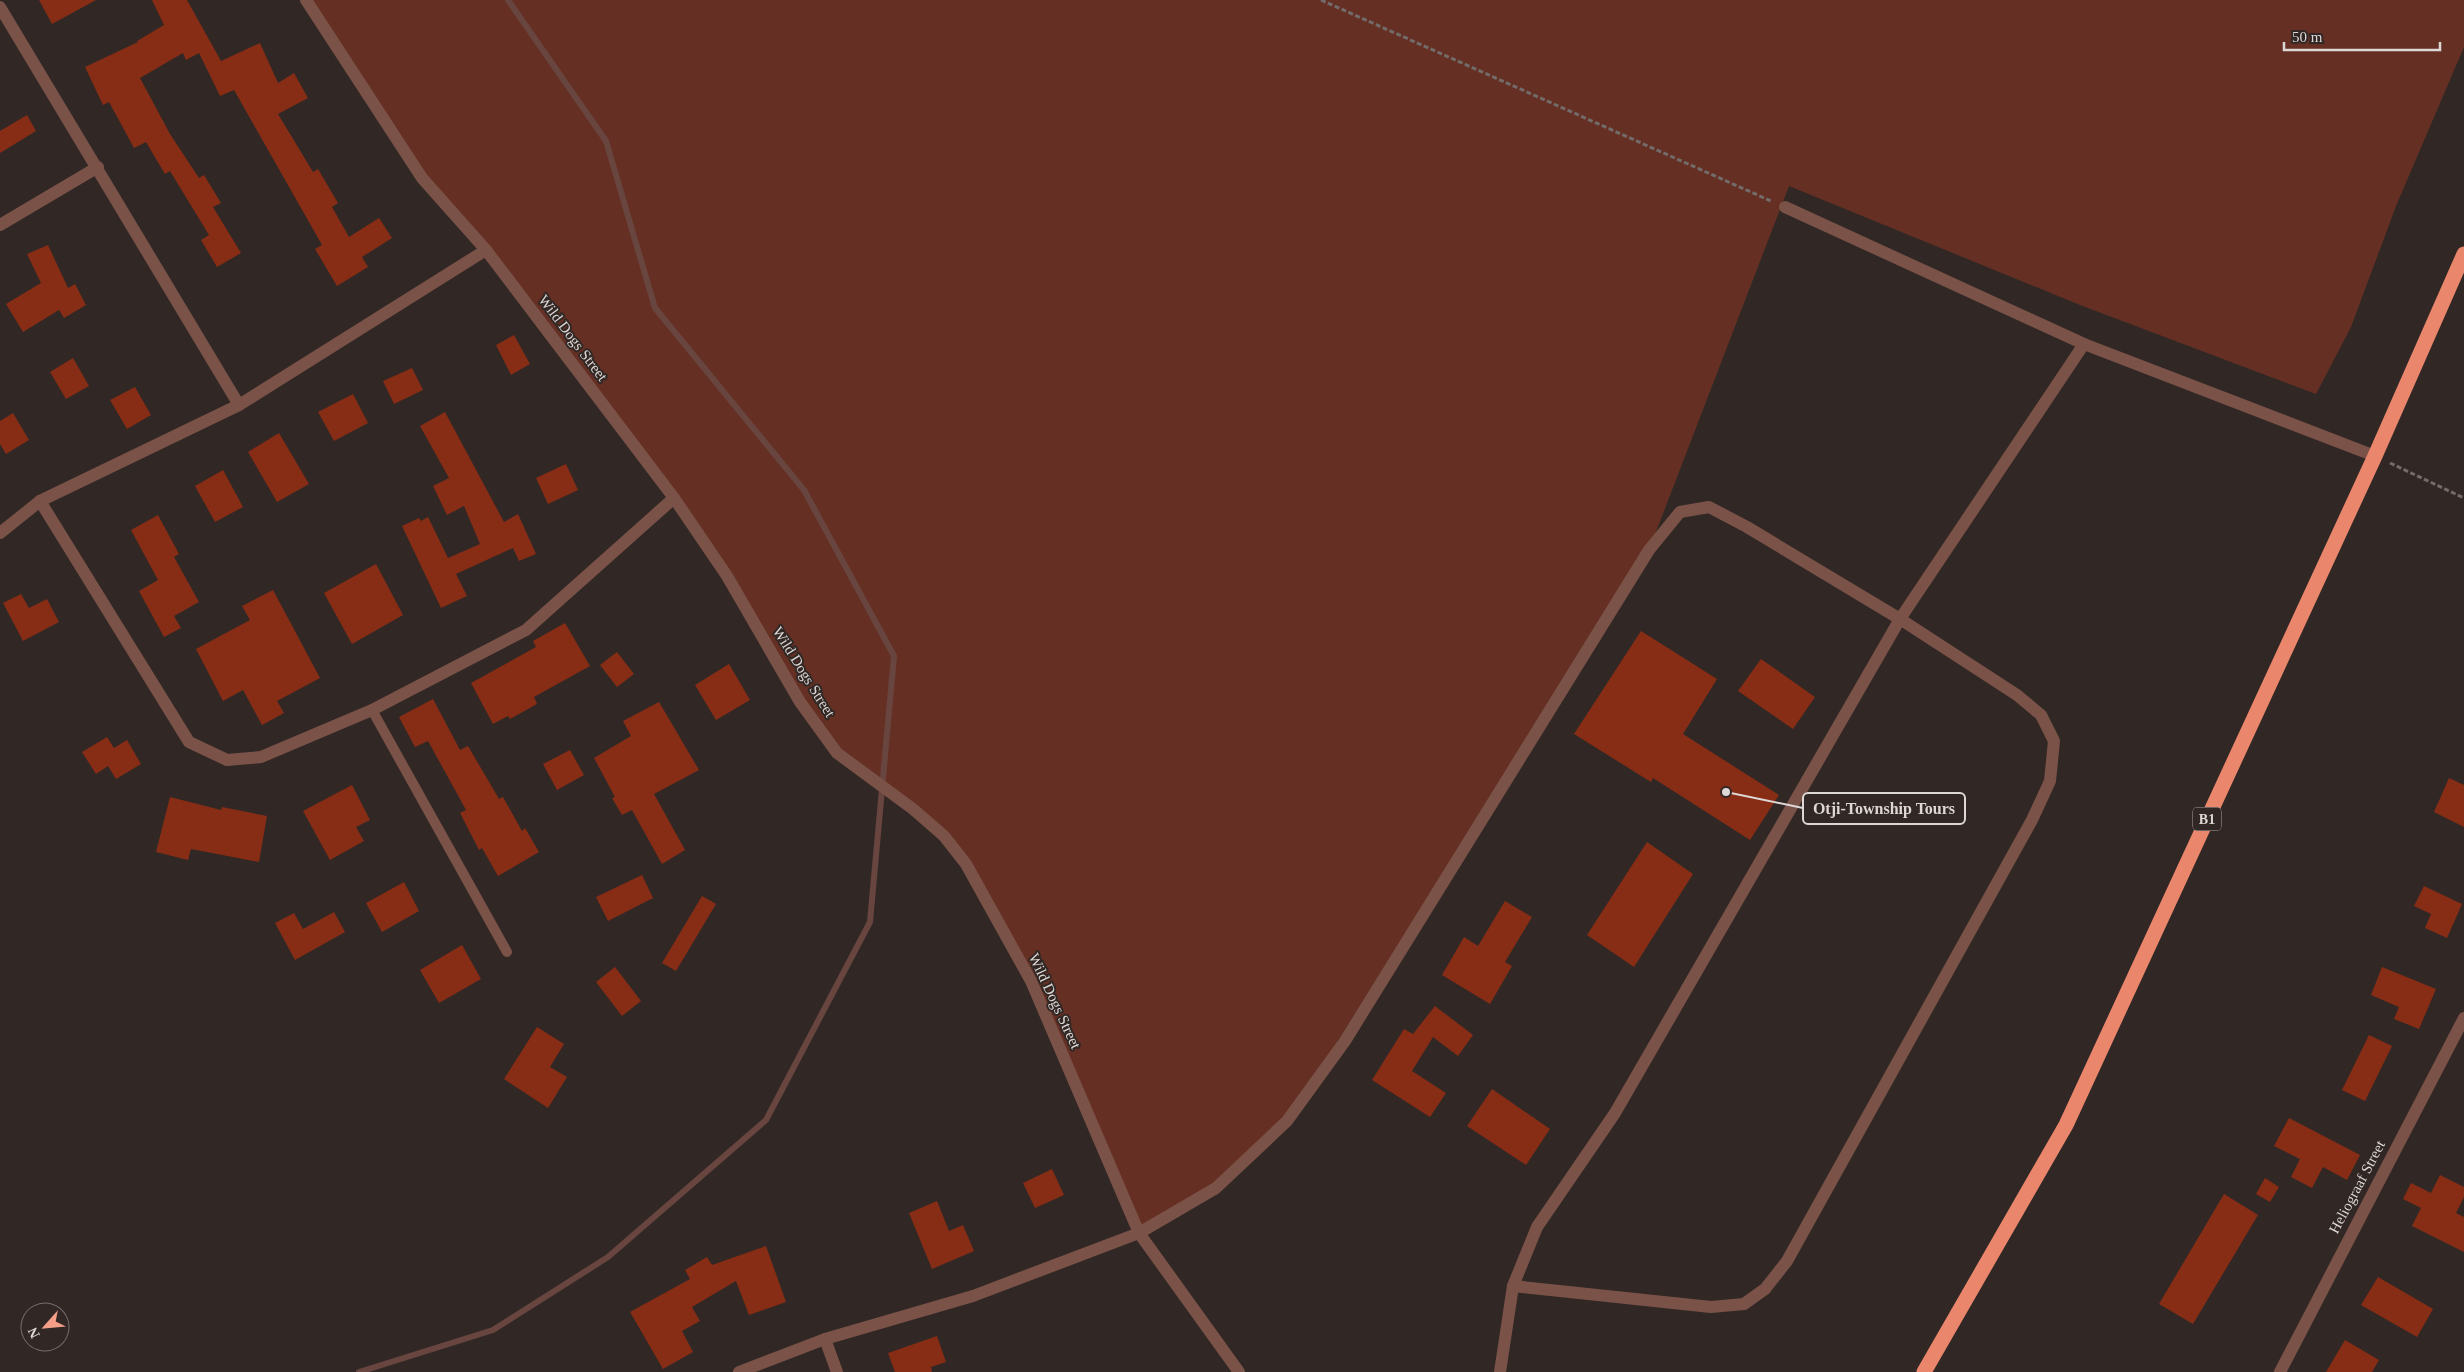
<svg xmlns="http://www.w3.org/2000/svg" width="2464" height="1372" viewBox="0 0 2464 1372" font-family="'Times New Roman',serif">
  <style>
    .green { fill: #653023 }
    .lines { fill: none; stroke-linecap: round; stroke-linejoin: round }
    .stream { stroke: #694540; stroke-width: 6 }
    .building { fill: #872c15 }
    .path { stroke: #736b69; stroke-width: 3; stroke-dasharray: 5 2.5; stroke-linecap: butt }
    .lane { stroke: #7b5248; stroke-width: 10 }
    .street { stroke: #7b5248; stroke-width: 12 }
    .highway { stroke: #ea866c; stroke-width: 15 }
    .labels { text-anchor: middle; stroke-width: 4; stroke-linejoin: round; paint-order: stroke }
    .shield { fill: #312825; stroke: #a9a2a0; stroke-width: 1 }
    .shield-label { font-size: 14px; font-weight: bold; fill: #ddd7d5 }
    .street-label { font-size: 15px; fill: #ddd7d5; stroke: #312825 }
    .leader { fill: none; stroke: #ddd7d5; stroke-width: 2 }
    .callout-dot { fill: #ddd7d5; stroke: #312825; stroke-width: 2 }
    .callout { fill: #312825; stroke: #ddd7d5; stroke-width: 2 }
    .callout-label { font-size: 16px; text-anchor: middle; font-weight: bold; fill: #ddd7d5 }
  </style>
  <rect width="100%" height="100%" fill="#312825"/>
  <path class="green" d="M306,0H2464V47L2396,206L2351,327L2316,394L2080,305L1789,186L1649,550L1287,1121L1216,1188L1139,1233L1031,981L944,836L837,753L674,498L422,178Z"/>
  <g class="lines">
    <path class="stream" d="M359,1372L493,1330L608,1257L766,1120L870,922L894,656L804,490L655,308L606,141L508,0"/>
  </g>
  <g class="building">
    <path d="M39,0H96L52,24Z"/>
    <path d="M152,0H187L221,61L260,43L278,83L294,73L308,98L278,114L313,172L318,169L338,203L332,207L349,237L379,218L392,238L362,257L368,267L337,286L315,249L322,245L234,90L220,96L199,53L186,60L183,53L140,78L170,134L199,178L204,175L221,203L213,207L241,253L217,267L201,240L209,235L170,171L165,174L146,142L134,148L109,102L103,105L85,67L138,42L137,41L164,25Z"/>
    <path d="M27,115L36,131L0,153V131Z"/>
    <path d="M48,245L68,288L75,284L86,305L64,318L59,310L23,332L6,304L41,283L27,254Z"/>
    <path d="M514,335L530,364L511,375L496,345Z"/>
    <path d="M73,358L89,386L66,399L50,372Z"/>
    <path d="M412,368L423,390L394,404L383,381Z"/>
    <path d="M135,387L151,415L127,429L110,400Z"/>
    <path d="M353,394L368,423L334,441L318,412Z"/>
    <path d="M445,412L504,522L518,514L536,554L519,561L513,548L456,574L467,596L441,608L402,526L419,518L421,521L428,517L448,558L480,544L464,506L447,515L433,486L449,478L420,426Z"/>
    <path d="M13,413L29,440L6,454L0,444V421Z"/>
    <path d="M279,433L309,484L277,502L248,452Z"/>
    <path d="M566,464L578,490L548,504L536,478Z"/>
    <path d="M223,470L243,507L215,522L195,486Z"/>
    <path d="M158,515L179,554L174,557L199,602L174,616L181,628L164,637L139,591L158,580L131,530Z"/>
    <path d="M376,564L403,615L352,644L324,593Z"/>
    <path d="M273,590L320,678L277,701L284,713L262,725L243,690L223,701L196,649L250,620L242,606Z"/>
    <path d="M21,594L29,608L47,599L59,622L23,641L3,603Z"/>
    <path d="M565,623L590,666L534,697L537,704L510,719L508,716L493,724L471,683L536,647L533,641Z"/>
    <path d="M1641,631L1717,679L1683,734L1779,795L1750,840L1653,778L1651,782L1574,734Z"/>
    <path d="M617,652L634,674L617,687L600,665Z"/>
    <path d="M1761,659L1815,697L1793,729L1738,691Z"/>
    <path d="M729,664L750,700L716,720L695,685Z"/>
    <path d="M433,699L460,750L468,746L499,799L503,797L522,831L525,828L539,852L498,876L482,848L479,850L460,813L466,810L428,741L415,747L399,717Z"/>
    <path d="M659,702L699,770L654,794L685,850L662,864L632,810L622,815L612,798L615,797L594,758L631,736L623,721Z"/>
    <path d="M107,737L114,748L127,740L141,764L116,779L108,766L96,774L82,752Z"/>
    <path d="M570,750L584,775L557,790L543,764Z"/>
    <path d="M2449,778L2464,785V827L2434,812Z"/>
    <path d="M352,785L370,820L356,827L364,841L330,860L303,811Z"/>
    <path d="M170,797L221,810L222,807L267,816L259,862L191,849L188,860L156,852Z"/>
    <path d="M1647,842L1693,874L1634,967L1587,935Z"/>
    <path d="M642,875L653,898L608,921L596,897Z"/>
    <path d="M404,882L419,911L382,932L366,903Z"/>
    <path d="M2424,886L2462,904L2447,938L2425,928L2431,914L2414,906Z"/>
    <path d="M702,896L716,904L676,971L662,963Z"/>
    <path d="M1505,901L1532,917L1505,962L1512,966L1490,1004L1442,975L1464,937L1478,946Z"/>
    <path d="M334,912L345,932L295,960L275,923L294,913L303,929Z"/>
    <path d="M462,945L481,979L439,1003L420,970Z"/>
    <path d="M615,967L641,1001L622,1016L596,982Z"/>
    <path d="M2382,967L2436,989L2419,1029L2394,1019L2399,1007L2371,995Z"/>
    <path d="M1435,1006L1473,1035L1458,1056L1433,1037L1412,1071L1446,1093L1430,1117L1372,1080L1404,1029L1413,1034Z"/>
    <path d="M537,1027L564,1044L550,1067L567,1077L548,1108L504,1079Z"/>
    <path d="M2369,1035L2392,1046L2365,1101L2342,1090Z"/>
    <path d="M1492,1089L1550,1129L1526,1165L1467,1126Z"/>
    <path d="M2289,1118L2360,1155L2347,1180L2323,1167L2312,1188L2291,1177L2300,1159L2274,1146Z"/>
    <path d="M1052,1169L1064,1195L1035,1208L1023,1183Z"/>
    <path d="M2440,1175L2464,1187V1197L2456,1213L2464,1217V1252L2412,1226L2421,1208L2403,1199L2411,1183L2431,1193Z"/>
    <path d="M2265,1178L2279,1187L2270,1202L2256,1194Z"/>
    <path d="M2224,1194L2258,1215L2193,1324L2159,1304Z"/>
    <path d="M937,1201L949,1231L963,1225L974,1251L932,1269L909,1213Z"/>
    <path d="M766,1246L786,1302L749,1315L736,1281L692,1307L700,1321L682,1331L693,1352L663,1369L630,1312L690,1279L685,1270L707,1257L712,1265Z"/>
    <path d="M2378,1277L2433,1309L2417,1337L2361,1305Z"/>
    <path d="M937,1336L946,1362L931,1367L932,1372H895L888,1353Z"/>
    <path d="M2345,1340L2379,1360L2372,1372H2326Z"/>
  </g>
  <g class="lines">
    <g class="path">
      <path d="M1321,0L1771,201"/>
      <path d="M2390,463L2464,498"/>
    </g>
    <path class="lane" d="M372,710L507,952"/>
    <g class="street">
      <path d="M306,0L422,178L486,250L674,498L727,576L800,702L837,753L913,809L944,836L966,864L1031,981L1139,1233L1239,1372"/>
      <path d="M0,7L239,405"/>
      <path d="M1785,207L2084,344L2375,456"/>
      <path d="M0,225L98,167"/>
      <path d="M40,501L189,742L227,760L261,757L372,710L526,630L674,498"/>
      <path d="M0,533L40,501L239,405L486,250"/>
      <path d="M825,1339L837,1372"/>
      <path d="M739,1372L825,1339L973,1296L1139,1233L1216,1188L1287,1121L1345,1041L1649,550L1680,512L1709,507L1747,527L1900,619L2017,695L2041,715L2054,741L2050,781L2032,820L1787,1261L1765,1289L1744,1304L1711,1307L1513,1286"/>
      <path d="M1500,1372L1513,1286L1537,1227L1615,1113L1900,619L2084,344"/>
      <path d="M2280,1372L2464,1018"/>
    </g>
    <path class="highway" d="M1924,1372L2066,1125L2375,456L2464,254"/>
  </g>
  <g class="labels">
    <rect class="shield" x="2193" y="807.5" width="28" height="23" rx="4"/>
    <g class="shield-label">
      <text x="2207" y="824">B1</text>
    </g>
    <g class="street-label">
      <text transform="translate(573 338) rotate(53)" y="5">Wild Dogs Street</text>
      <text transform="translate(804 672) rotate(58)" y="5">Wild Dogs Street</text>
      <text transform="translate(1055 1001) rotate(65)" y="5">Wild Dogs Street</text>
      <text transform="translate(2357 1187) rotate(-62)" y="5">Heliograaf Street</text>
    </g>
  </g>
  <path class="leader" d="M1726 792L1803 808"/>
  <circle class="callout-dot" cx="1726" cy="792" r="5"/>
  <rect class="callout" x="1803" y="793" width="162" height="31" rx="5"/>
  <g class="callout-label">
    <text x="1884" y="814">Otji-Township Tours</text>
  </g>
  <g transform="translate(45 1327) rotate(243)"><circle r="24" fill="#312825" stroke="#766e6b"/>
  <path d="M0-4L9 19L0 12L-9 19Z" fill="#f49e88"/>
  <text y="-8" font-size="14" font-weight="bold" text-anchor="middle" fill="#ddd7d5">N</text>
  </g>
  <path d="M2284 42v8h156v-8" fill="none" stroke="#ddd7d5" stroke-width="2.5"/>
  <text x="2292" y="42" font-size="15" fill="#ddd7d5" stroke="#312825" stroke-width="4" paint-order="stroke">50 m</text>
</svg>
